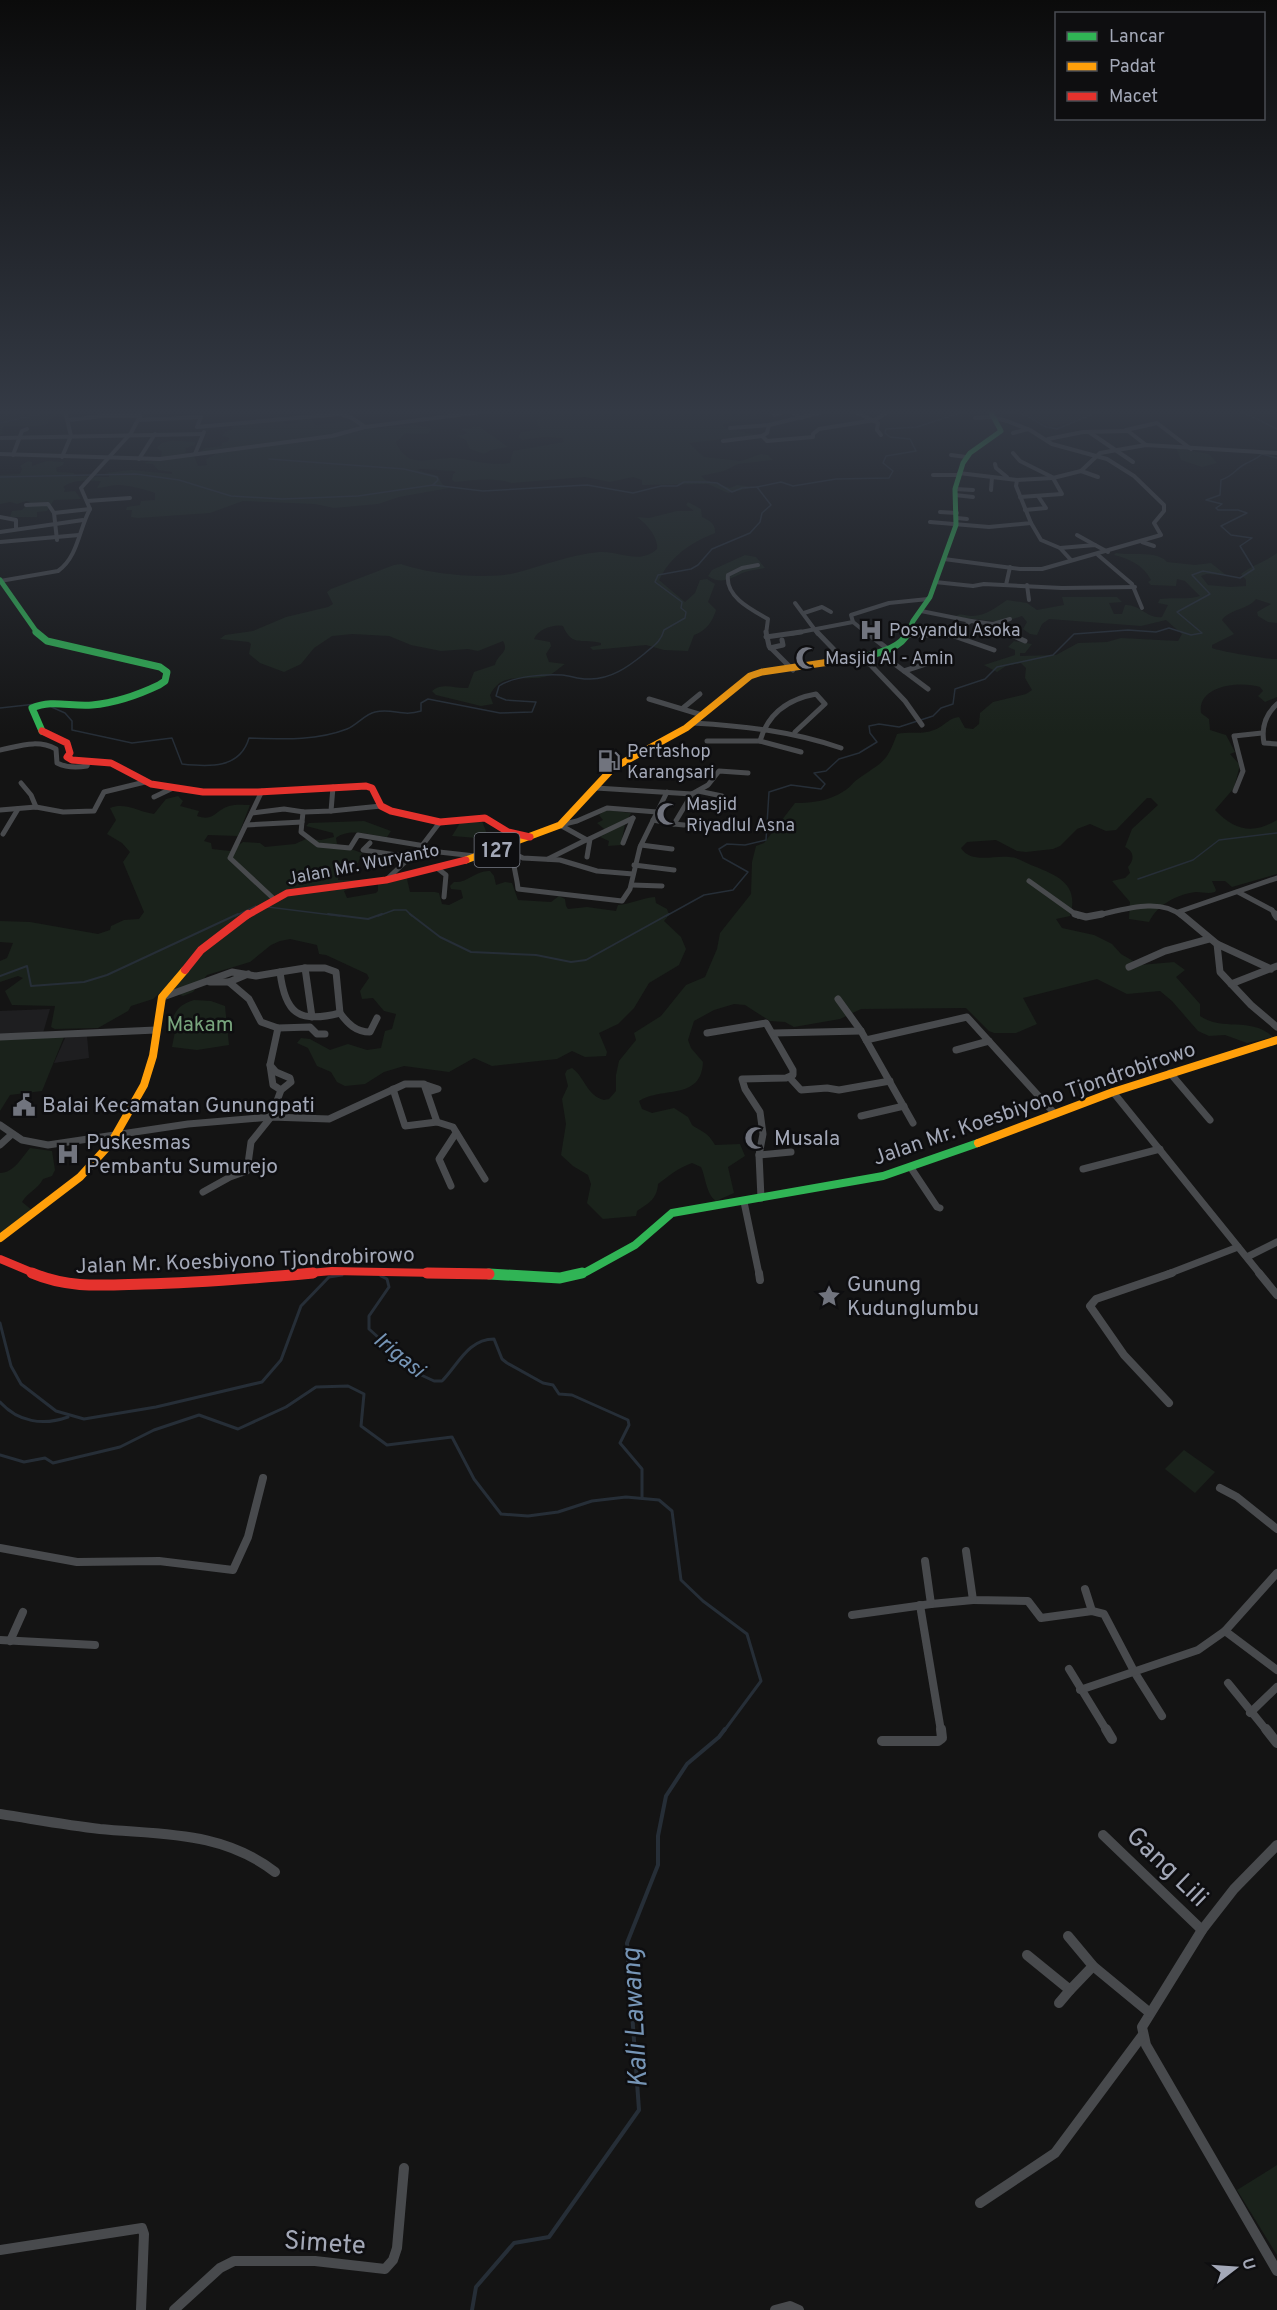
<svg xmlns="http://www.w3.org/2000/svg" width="1277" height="2310" viewBox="0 0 1277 2310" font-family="Overpass,sans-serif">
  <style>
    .built { fill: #1e1e20 }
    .green { fill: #1a221b }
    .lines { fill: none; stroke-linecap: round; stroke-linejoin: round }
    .stream-far3 { stroke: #262e37; stroke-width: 1.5 }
    .stream-far2 { stroke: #262e37; stroke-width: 2 }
    .stream-far1 { stroke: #262e37; stroke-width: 3 }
    .stream { stroke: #262e37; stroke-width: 4 }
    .street-far4 { stroke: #484a4d; stroke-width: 4 }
    .street-far3 { stroke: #484a4d; stroke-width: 5 }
    .street-far2 { stroke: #484a4d; stroke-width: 7 }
    .street-far1 { stroke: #484a4d; stroke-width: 8 }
    .street { stroke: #484a4d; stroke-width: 10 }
    .fast-far3 { stroke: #30b455; stroke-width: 5 }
    .fast-far2 { stroke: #30b455; stroke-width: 7 }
    .fast-far1 { stroke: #30b455; stroke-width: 8 }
    .fast { stroke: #30b455; stroke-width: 11 }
    .slow-far1 { stroke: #ff9f0a; stroke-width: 7 }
    .slow { stroke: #ff9f0a; stroke-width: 8 }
    .jam-far2 { stroke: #e5322d; stroke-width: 7 }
    .jam-far1 { stroke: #e5322d; stroke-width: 8 }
    .jam { stroke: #e5322d; stroke-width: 11 }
    .labels { text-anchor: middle; stroke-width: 5; stroke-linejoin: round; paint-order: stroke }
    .far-poi-label { font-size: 18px; fill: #a3a8b7; stroke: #0e0e10; text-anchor: start }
    .far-street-label { font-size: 18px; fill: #a3a8b7; stroke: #0e0e10 }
    .shield { fill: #0e0e10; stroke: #767a85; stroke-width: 1.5 }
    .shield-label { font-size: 20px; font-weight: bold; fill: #a3a8b7 }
    .park-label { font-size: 21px; fill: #78a47d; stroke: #0e0e10 }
    .street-label { font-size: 21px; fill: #a3a8b7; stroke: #0e0e10 }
    .poi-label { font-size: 21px; fill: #a3a8b7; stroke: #0e0e10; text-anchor: start }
    .water-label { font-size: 22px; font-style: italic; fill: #7695b6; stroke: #0e0e10 }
    .near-street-label { font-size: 26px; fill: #a3a8b7; stroke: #0e0e10 }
    .near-water-label { font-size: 27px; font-style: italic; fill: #7695b6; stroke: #0e0e10 }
  </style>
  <rect width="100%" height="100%" fill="#141414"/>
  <g class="built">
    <path d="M1021,411H1096L1085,419L1050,427Z"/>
    <path d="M50,1009L43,1033L0,1035V1011Z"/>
    <path d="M87,1036L89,1058L54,1063L65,1038Z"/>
  </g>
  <g class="green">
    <path d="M10,411H79L50,418L47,424C33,428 18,425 3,427L2,431L4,434L0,435V412Z"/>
    <path d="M554,411H757L756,413L763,418L733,421L722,425L728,429L757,435L689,443L704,457L741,461L761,454L768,455L773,460L738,464L724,471L701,476L705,480L730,488L737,485L755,487L728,493L708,484L642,485V480L633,477L610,482L585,477L512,483C492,477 476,480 455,482L452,480L453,474L456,472L453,471L421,469L417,470L438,476L442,484L449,488L399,497L378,504L334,508L315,504L243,501L210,513L138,518L131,517L132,510H126L127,507L140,505L141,501L155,500V493C150,490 122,484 117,485C110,485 104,488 97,488L101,481C88,481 73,479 63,487L65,489L64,492L75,491L81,499L54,500L47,511L37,512V517H10L12,511L22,510L30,502L26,501L17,504L10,502L0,504V475L20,474L22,469L20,466L28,461L32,462V466L47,461L64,462L63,465L56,468L57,472L74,473L75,476L109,477V474L104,473L132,470L172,474V472L158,470L153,464L142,463L160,459L162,452L157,448C164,437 183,442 195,442V445L186,448L185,453L194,456L198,466L207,465L206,459L216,454H201V451L205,448L222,446V443L228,441L229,438L222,436L225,432L232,429L231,426L213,427L282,419L285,424L298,423L301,417L310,416L315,425L352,421C374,436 405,420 430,428L431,430L427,434L406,433L396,442C397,447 405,457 411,459C425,463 440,457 454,458C474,460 489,466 510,463L513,451L564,442L562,438L544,437L522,440L518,437L521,432L540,429L536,420L543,417H552Z"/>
    <path d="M476,427H480L508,447L491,450L484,454L470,449L466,440L457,436L468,433L461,429Z"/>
    <path d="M1176,448L1209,454L1217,463L1202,467L1181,460Z"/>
    <path d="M688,502L701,509L702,517C710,521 716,524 715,533C690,543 671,556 659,580L685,602L695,593L700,580L707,579L715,584L708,602L716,610C713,621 706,631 694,635L688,651L664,650L646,645L593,650L590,647L601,645V643C584,638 572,648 563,626C554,624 538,629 534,639L550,642L551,646L546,654L549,662L565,664C560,667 554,673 550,675C527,684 503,668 490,695L493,704L481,706L436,695L432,691C442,682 455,689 468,688L474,672L495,665C497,654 510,653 503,641L478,651L468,649L441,651L411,645L389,636L352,634L332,636L314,648L301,664L284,672L260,663L249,654L251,644L249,642L220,639L225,635L253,631L286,617L328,607L333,604L327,592L331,589L394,565L401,564C429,574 487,580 515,573C543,566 571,554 600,552C620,551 640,565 657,549C659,538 646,523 637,517L649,518L677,511H694L686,505Z"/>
    <path d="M1116,553C1133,556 1157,550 1167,562L1195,565L1211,563L1226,575L1206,574L1201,576L1208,585L1230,587L1246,586V580L1241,574C1252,565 1265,562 1277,553V623L1268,622L1258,616L1257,612L1271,604L1256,599C1249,609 1230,609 1222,620L1234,634L1212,645V648C1218,651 1271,660 1277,659V697L1265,702L1258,696L1263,691L1260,687C1241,681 1197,685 1201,713L1209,719L1210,730L1226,735L1235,752L1230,754L1240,765L1234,788L1215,810C1234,830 1253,835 1277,820V874L1232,887L1225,881H1212L1216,890L1215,892C1208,894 1203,892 1196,892C1177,894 1157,905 1149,922L1129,919L1130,902L1112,881L1125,878L1130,873L1128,867C1134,860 1135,852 1125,847L1132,829L1158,805L1151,798H1147L1116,830L1106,831L1090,824L1077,829L1060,846L1053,849L1026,852L1017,851L996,840L967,842L961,848C971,864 994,855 1009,857C1017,857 1024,862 1031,865C1056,875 1080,883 1070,916L1056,919L1062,928L1094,935L1112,944L1121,954L1140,965L1174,962L1185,970L1176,977L1200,1004V1016C1223,1032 1251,1016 1273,1037L1247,1043L1225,1035L1209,1036L1198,1031L1172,1001L1160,991L1127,994L1097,979L1023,998L1037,1024L1016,1033H994L989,1031L966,1008L861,1009L840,1019L794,1027L785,1022L770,1021L745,1005L734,1004L714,1010L694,1021L688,1040L691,1048L703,1062C701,1101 663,1086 639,1101L642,1109L652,1113L674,1108L688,1117L692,1125C703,1133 707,1131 715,1145L740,1144L745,1156L728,1167L734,1193L716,1201C706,1194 706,1178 701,1167L692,1163C678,1168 670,1175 658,1184C657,1199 649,1203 637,1211L636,1216L603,1219L587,1203L591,1184L588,1175L573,1166L561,1155L566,1124L562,1099L568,1086L565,1074L567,1070L572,1068C584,1076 587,1096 604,1100L609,1099L616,1091V1075L619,1061L636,1040L634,1033L661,1016L686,985L705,977L717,949L720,933L751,894L752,862L756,846L764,843L795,803C813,803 829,801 844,791C850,788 853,782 858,779C883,761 886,764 897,734C911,731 922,735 934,730C944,727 948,718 959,717L965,728L973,729L979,724L980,713L993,702L1026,694L1032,690L1025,678L1026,668L1021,663L1006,666L997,672L984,665L1015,655V650L1008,647L1014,641L1032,644L1025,653H1020V656L1056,655L1078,643L1107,642L1121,638L1178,641L1182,634L1166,620L1141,626L1049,619L1042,624L1037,635L1030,634L1023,629L1027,622L1022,616L1004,622L954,617C962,612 964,616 972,616C986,616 996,607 1007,600L1027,603L1037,610L1064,605L1062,597H1117L1122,602L1109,603L1114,614H1122L1125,605C1140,604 1147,619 1162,617L1168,605L1158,603L1160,599C1174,597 1186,600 1200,596L1185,581L1177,579L1176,586L1151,585L1148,582L1151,580C1143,565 1130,559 1114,555Z"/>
    <path d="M745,555L756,557L765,568C759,569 752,570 745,572C732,577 722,586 708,576L712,570Z"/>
    <path d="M178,796L183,801L180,806L199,811L197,816C215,822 215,810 229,806C236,804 244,805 250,805L238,836L208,835L204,841L211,843L212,849L230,851L243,842L260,843L265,847L295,844L306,839L321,840L334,837L333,833L306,826L309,823L364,821L391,831L387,837C372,836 350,827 336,838L337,844L362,853L358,863L340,865L338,880H365L344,891L347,898L376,893L378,891V884L407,879L410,892H435L439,893L442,904L449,905L463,898L461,890L451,889L450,886L454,882C468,883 476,870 490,871L494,876L496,885L505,882L512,883L518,900L551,902L559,896L565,899L566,906L568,909L587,907L616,911L618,905C631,904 642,898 655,897L656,903L667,909L669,915L664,921L681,937L686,949L679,965L649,983L634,1008L618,1024L599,1033L607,1052L606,1056L585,1057L572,1051L557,1059L492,1066L474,1058L449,1072L404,1066L384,1072L365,1084L345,1086L337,1082L331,1072L317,1066L308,1048L297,1043L301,1038L310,1039L330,1050L348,1044L367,1050L381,1048L385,1031L392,1029L396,1014L384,1011L373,998L362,999L360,991L369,978L367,974L326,955L319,954L317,945L290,939L280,941L271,945L250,962L207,975L193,992L183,996L164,989L153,999L131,1006L128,1011L98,1028L55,1029L51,1027L55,1006L12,1005L5,991L23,978L18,976L0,982V961L7,958L13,943L0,942V921L30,922L98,934L110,930L111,926L124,920L139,919L144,912L123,862L130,852L122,843L107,834L116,820L110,808C126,802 138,812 154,814L166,799Z"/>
    <path d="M606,810L631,813L625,824L621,845L608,846L609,841L600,837L608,832L597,823L603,820L599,815Z"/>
    <path d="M482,821L492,847L482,850L477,838L452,836L460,823Z"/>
    <path d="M194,1000L211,1001L225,1006L229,1045L197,1050L172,1047L176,1027L170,1026C175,1011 178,1005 194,1000Z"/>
    <path d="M64,1037L42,1091L10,1095L0,1111V1039Z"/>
    <path d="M30,1148L52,1151L55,1170L52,1176L43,1179C38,1189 28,1192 22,1202L33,1211L0,1236V1173C14,1173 22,1157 30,1148Z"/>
    <path d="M1184,1450L1215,1472L1195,1493L1165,1469Z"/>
    <path d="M1277,2165V2255L1237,2190Z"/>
  </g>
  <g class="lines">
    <g class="stream-far3">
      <path d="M1003,411L1026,415L1046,427L1057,429L1100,411"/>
      <path d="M1241,411L1277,429"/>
      <path d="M0,423L54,411"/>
      <path d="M269,459L404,469L437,477L438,480L433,485"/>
      <path d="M0,477L136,474L179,480L231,496L282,499L358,496L433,485L483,491L587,485L633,493L661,486H677L684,482H706L717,483L732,492L742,488L757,487"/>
      <path d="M47,705L65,713L72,721V730L132,743L172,738L182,764C209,767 240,769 249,738C282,739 316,741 347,729C357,725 365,714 375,712C393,708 402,717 421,711V703L428,699L500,713L532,712L536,702L506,700L496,696L499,686C514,676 544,674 562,675C572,676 580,680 590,679C611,679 628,667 644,654C653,646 661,642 664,630L685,618L686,612L681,608L682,602L655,582L658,575L691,569L698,565L712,549L750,533L760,522L762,513L771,505L757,487L781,482L793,486L836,479L889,478L893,471L883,463L886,456L916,451L910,439L890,437L885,433L886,429L917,427L966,411"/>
      <path d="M0,708L36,704"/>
      <path d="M1138,879L1193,860L1219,840L1277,833"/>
      <path d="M268,907L340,916"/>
      <path d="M235,916L256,906"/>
      <path d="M378,916L394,910H406L412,916"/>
      <path d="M666,916L704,895L733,890L748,872L723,858L719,849L727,844L745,845L766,840L769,792L791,785L821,789L825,784L814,773L826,771L839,759L859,753L877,742L870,733L869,726L879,724L899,727L933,716L941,708L953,704L955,689L985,679L997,667L1053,655L1074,634L1128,630L1156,632L1169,628L1191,635L1202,633L1177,612L1210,594L1192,575L1203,571L1240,578L1254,569L1240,546L1252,538L1231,535L1221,526L1247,513L1238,510H1218L1216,508L1222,504L1206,500L1220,495L1221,480C1235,475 1235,469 1245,464C1252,460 1256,460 1262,454L1277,458"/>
    </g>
    <g class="stream-far2">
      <path d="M328,914L368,919L382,914"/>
      <path d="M410,914L440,937L471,952L536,955L571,962L586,960L669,914"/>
      <path d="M0,976L27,966L31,986L84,982L107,975L238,914"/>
    </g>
    <g class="stream-far1">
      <path d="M381,1276L387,1279L389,1287L369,1316V1329L419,1374L434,1381H442C458,1365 468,1339 494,1339L502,1359L507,1363L543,1383L553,1385L559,1394L572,1395L628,1420L629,1425L620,1443L642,1469V1498"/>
      <path d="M0,1323L11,1366L21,1384L56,1411L84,1419L156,1407L262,1382L281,1360L301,1306L329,1277L342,1275"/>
      <path d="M0,1402C18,1422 43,1426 68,1417"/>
      <path d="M0,1455L24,1462L45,1458L53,1463L120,1447L154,1430L199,1415L238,1429L286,1407L316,1387L348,1386L364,1394L361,1426L387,1445L452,1437L474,1479L501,1514L528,1516L558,1512L592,1501L626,1497L659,1500L672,1511L681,1580L703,1601L747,1634L761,1681L724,1731"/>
    </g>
    <path class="stream" d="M472,2310L476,2287L514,2243L549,2237L639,2110L627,1943L658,1865V1836L666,1796L687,1764L719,1737L725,1729"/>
    <g class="street-far4">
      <path d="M789,411L802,418"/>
      <path d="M854,411L878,423L877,430L881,435"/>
      <path d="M774,415L787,411"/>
      <path d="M69,420L102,416H140"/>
      <path d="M139,420L201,417L197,427L340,414L352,418L365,427"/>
      <path d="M730,428L769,425L827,411"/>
      <path d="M1126,430L1157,423L1191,449"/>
      <path d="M1128,431L1146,445"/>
      <path d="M1089,432L1133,462"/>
      <path d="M1013,433L1028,429"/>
      <path d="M762,436L767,441L813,437V434L819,429L875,420L889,411"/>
      <path d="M1,438L203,434"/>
      <path d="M1048,439L1083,432L1128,431"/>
      <path d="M723,441L762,436L767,433L769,425"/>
      <path d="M1013,453L1020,461L1054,478"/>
      <path d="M0,454L160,459L332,436L365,427L489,411"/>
      <path d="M195,454L204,432"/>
      <path d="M13,455L22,431L27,429"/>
      <path d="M951,455L966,457"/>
      <path d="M62,457L71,436L66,415"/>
      <path d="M139,459L155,434"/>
      <path d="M995,464L996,468L1007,477"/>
      <path d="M1081,471L1098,477"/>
      <path d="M959,473L1017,480L1053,478L1081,471L1100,453L1146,445L1277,453"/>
      <path d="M933,475H958"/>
      <path d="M955,489L973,490"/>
      <path d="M991,490L992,477"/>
      <path d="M955,495L973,497"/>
      <path d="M1020,497L1062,494L1053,478"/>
      <path d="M87,501L130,498"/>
      <path d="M26,505L48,504L54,513L57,540"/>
      <path d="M1025,510L1046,508L1038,496"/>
      <path d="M940,512L957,513"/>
      <path d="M54,513L90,509"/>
      <path d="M0,517L16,520V529"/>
      <path d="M957,518L967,519"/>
      <path d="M930,522L989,527L1031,523L1016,486L1017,480"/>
      <path d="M1031,523L1041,540L1060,548"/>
      <path d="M0,532L83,520"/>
      <path d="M1077,535L1095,545"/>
      <path d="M0,542L79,535"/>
      <path d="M1142,542L1154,546"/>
      <path d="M1098,555L1132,584L1142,608"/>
      <path d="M944,559L1020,569H1042L1161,535L1154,523L1164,511V505L1134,476L1107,459L1052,444L1030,430L1007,421L991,417L975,418"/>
      <path d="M1071,560L1060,548L1095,545L1108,552"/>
      <path d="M758,565L742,568L728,575C725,597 752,610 768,619L766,634"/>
      <path d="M0,581L58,571C78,557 79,529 90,509L81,488L131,433L140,416L138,411"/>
      <path d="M935,582L973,586L984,584L1062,588L1135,587"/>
      <path d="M1006,585L1010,567"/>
      <path d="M1027,585L1029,600"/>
      <path d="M795,603L818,634"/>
      <path d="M921,611L971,621"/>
      <path d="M804,613L822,607L831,612"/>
      <path d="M853,622L868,634"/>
      <path d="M993,624L994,627L1009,634"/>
      <path d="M790,634L853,622L851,615L889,603L928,599"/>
      <path d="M953,634L971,621L993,624L1010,619"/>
    </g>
    <g class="street-far3">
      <path d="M766,632L769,646L793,670"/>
      <path d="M817,632L845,661"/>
      <path d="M866,632L889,650"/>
      <path d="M1005,632L1025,641"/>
      <path d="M909,635H951L955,632"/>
      <path d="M951,635L994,650"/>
      <path d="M766,637L801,632"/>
      <path d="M770,648L783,645L782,640"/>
      <path d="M880,653L928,689"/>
      <path d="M863,657L905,701L922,725"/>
      <path d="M904,671L944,658"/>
      <path d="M649,699L702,715"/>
      <path d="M1277,704C1265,715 1261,727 1264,743L1277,744"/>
      <path d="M683,708L700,694"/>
      <path d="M693,723C744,726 792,731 841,748"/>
      <path d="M707,741H760L801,752"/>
      <path d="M760,741C768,713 788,699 816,694L825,704L795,732"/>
      <path d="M0,750C20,746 37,739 56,749L57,763C67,768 76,768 87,766L88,763"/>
      <path d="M21,783L31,795L36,807"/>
      <path d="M596,788L692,794L708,785L719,771L748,773"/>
      <path d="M262,791L230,858L274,899"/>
      <path d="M698,791L722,796"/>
      <path d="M1235,791L1243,771L1234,736L1262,733"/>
      <path d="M154,797L173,788"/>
      <path d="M0,810L36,807L63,812L94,811L104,792L145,782"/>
      <path d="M331,811L333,787"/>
      <path d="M303,812L301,832L318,845L350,848L358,835L425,846"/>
      <path d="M252,813L284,809L304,812L331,811L381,806"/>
      <path d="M653,820L674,824L692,794"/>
      <path d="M674,824L684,825"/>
      <path d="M246,825L302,822"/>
      <path d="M560,825L577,821L607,808L657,812"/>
      <path d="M560,825L587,840L633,818"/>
      <path d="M3,834L18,809"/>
      <path d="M370,843L363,850L410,857"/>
      <path d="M623,843L633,818"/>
      <path d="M641,845L672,849"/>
      <path d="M502,848L523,858L560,860L597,871L633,874"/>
      <path d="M421,850L475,856"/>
      <path d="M514,854C512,866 517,876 518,889L622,901L630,889L640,847L667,792"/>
      <path d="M587,857L590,839"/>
      <path d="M548,859L586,840"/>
      <path d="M634,865L674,870"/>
      <path d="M437,868L446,875L444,897"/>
      <path d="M386,880L421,847L440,822"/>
      <path d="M1029,881L1078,916"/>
      <path d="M632,885L662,886"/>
      <path d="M1238,892L1272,910L1276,916"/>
      <path d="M1178,912L1277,878"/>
      <path d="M1093,916C1120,911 1159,896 1182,916"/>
    </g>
    <g class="street-far2">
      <path d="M1075,914L1086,917L1102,914"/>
      <path d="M1181,914L1217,944L1220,972L1251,1005L1277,1027"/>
      <path d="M1275,914L1277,917"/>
      <path d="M1217,944L1271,969"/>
      <path d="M1129,967L1165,951L1209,939"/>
      <path d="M305,968L312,1017"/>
      <path d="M305,968H325L336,972L340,1013C298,1024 285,1013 280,972Z"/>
      <path d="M229,982L248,974"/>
      <path d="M1231,984L1277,966"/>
      <path d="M163,997L232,972L256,976L280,972"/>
      <path d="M838,999L861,1031L913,1123"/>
      <path d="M340,1013C348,1024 356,1032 370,1032L377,1018"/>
      <path d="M278,1028L310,1027L317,1034H325"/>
      <path d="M707,1033L766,1023L793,1070V1075L786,1078L742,1079L745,1089L760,1112L763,1134L759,1155L761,1198"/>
      <path d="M774,1033L861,1031"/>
      <path d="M0,1037L156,1030"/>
      <path d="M866,1040L967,1017L1055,1114"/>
      <path d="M956,1050L989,1041"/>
      <path d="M270,1065L273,1085L281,1090"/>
      <path d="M1170,1073L1210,1120"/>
      <path d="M790,1078L801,1090L827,1088L839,1090L890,1081"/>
      <path d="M426,1085L438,1089L428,1092"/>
      <path d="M393,1089L405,1126L437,1122"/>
      <path d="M1113,1092L1260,1274"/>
      <path d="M861,1116L904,1106"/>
      <path d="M0,1125L22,1140L48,1145L188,1124L271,1117L329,1119L405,1084H424L437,1122L453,1127L485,1179"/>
      <path d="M0,1145L11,1135"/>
      <path d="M759,1155L791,1152"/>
      <path d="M911,1168L937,1207L940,1208"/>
      <path d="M1083,1169L1160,1149"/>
      <path d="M451,1186L439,1159L456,1133"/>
      <path d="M203,1192L230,1177L247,1171L251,1142L271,1117L281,1090L291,1082L290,1078L276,1072L270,1065L278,1028L261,1022L249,999L229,982H210"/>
      <path d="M744,1202L759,1274"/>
      <path d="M1247,1257L1277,1242"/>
      <path d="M1168,1274L1238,1247"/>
    </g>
    <g class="street-far1">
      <path d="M759,1273L760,1280"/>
      <path d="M1259,1273L1277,1295"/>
      <path d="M1169,1403L1124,1355L1090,1306L1096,1299L1172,1273"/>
      <path d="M1220,1488L1237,1497L1277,1529"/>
      <path d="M0,1548L77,1562L159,1561L233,1570L248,1537L263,1478"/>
      <path d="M966,1551L973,1600L1028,1601L1041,1618L1092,1611L1104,1614L1135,1673L1162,1716"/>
      <path d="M925,1561L931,1604L973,1600"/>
      <path d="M1085,1589L1092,1611"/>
      <path d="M920,1605L941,1731"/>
      <path d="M852,1615L931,1604"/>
      <path d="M1225,1631L1277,1670"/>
      <path d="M0,1640L95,1645"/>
      <path d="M10,1641L23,1612"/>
      <path d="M1069,1669L1107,1731"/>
      <path d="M1228,1683L1267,1731"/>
      <path d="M1080,1690L1198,1650L1225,1631L1277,1573"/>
      <path d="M1250,1713L1277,1687"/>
    </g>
    <g class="street">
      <path d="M1106,1729L1112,1739"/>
      <path d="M1266,1729L1277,1743"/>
      <path d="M882,1741H938L942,1738L941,1729"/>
      <path d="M0,1814C33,1819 66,1825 100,1829C163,1835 222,1831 275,1872"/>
      <path d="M1103,1835L1202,1930"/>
      <path d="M1277,1845L1234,1889L1202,1930L1142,2027L1146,2045L1277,2271"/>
      <path d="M1068,1936L1093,1966L1150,2013"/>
      <path d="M1027,1955L1070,1990L1093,1966"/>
      <path d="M1059,2003L1070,1990"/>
      <path d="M980,2203L1055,2153L1142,2036"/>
      <path d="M0,2250L142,2228L144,2234L141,2310"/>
      <path d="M174,2310L220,2268L234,2261H315L385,2269L393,2260L397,2248L404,2168"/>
      <path d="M775,2310L790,2306L799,2310"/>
    </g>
    <g class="fast-far3">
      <path d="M0,580L38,634"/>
      <path d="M908,634L913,621L930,597L956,525L955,489L963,463L970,453L1001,431L990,411"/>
    </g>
    <g class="fast-far2">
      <path d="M36,632L47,641L160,667L167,672L165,681L159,685C138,695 115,703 92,705C71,707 52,699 32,708L42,731"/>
      <path d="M863,657C879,653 902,648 908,632"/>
    </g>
    <g class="fast-far1">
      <path d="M489,1274H495"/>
      <path d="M576,1274L586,1272L635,1245L672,1213L883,1176L978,1143"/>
    </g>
    <path class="fast" d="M489,1274L560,1278L582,1273"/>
    <path class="slow-far1" d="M466,860L560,825L613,768L686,728L750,676L762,672L863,657"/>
    <g class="slow">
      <path d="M978,1143L1113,1092L1277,1040"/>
      <path d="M0,1238L80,1177L111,1143L144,1085L153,1056L162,997L185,970"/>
    </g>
    <g class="jam-far2">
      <path d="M42,731L67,743L70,753L67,757L72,760L111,763L151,784L203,792H258L366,786L372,788L381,806L391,811L440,822L485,818L508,832L530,837"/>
      <path d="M246,916L287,893L386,880L466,860"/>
    </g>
    <g class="jam-far1">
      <path d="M185,970L201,950L248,914"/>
      <path d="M0,1259L36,1274"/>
      <path d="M298,1274L332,1271L489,1274"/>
    </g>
    <g class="jam">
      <path d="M32,1273C69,1289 105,1285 144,1284C201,1283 257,1278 313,1273"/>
      <path d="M427,1273L489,1274"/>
    </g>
  </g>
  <linearGradient id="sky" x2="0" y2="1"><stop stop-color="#0b0b0b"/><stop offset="0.56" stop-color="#343a45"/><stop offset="1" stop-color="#343a45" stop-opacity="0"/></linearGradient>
  <rect width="1277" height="735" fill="url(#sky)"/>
  <defs>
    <g id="hospital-bare" transform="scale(1.8)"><path d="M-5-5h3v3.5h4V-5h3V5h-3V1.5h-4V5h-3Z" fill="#71747e" stroke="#0e0e10" stroke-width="2.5" paint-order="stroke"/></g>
    <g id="mosque-bare" transform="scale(1.8)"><path d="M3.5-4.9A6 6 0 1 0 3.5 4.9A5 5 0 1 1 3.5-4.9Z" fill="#71747e" stroke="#0e0e10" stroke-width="2.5" paint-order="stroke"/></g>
    <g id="fuel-bare" transform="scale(1.8)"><path d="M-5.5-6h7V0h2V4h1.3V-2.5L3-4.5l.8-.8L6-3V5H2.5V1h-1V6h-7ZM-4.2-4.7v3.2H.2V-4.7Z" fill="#71747e" stroke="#0e0e10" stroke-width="2.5" paint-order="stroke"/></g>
    <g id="civic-bare" transform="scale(1.8)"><path d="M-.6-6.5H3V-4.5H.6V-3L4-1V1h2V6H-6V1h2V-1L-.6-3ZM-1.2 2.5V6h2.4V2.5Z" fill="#71747e" stroke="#0e0e10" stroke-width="2.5" paint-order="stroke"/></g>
    <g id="sight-bare" transform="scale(1.8)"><path d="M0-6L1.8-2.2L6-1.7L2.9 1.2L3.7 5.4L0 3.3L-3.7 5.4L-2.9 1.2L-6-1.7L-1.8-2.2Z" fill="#71747e" stroke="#0e0e10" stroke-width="2.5" paint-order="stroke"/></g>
  </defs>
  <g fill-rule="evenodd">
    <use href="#hospital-bare" x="871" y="630"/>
    <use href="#mosque-bare" x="807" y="658"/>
    <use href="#fuel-bare" x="609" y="761"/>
    <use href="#mosque-bare" x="668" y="814"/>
    <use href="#civic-bare" x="24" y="1105"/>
    <use href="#mosque-bare" x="756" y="1138"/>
    <use href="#hospital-bare" x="68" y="1154"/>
    <use href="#sight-bare" x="829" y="1296"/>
  </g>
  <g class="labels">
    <g class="far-poi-label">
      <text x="889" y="636">Posyandu Asoka</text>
      <text x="825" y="664">Masjid Al - Amin</text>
      <text x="627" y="757">Pertashop<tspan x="627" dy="21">Karangsari</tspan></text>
      <text x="686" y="810">Masjid<tspan x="686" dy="21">Riyadlul Asna</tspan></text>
    </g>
    <g class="far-street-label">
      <text transform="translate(363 864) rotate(-11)" y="6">Jalan Mr. Wuryanto</text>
    </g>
    <rect class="shield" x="474.5" y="833" width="45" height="34" rx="4.5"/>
    <g class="shield-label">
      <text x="497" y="857">127</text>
    </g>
    <g class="park-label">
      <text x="200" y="1031">Makam</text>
    </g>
    <g class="street-label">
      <text transform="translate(1034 1103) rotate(-19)" y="7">Jalan Mr. Koesbiyono Tjondrobirowo</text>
      <text transform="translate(245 1260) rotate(-2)" y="7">Jalan Mr. Koesbiyono Tjondrobirowo</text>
    </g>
    <g class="poi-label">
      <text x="42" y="1112">Balai Kecamatan Gunungpati</text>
      <text x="774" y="1145">Musala</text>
      <text x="86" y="1149">Puskesmas<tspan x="86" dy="24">Pembantu Sumurejo</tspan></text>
      <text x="847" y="1291">Gunung<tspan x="847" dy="24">Kudunglumbu</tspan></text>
    </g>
    <g class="water-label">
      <text transform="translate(400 1354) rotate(39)" y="8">Irigasi</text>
    </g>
    <g class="near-street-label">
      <text transform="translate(1168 1866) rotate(44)" y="9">Gang Lili</text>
      <text transform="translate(325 2242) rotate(4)" y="9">Simete</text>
    </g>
    <g class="near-water-label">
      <text transform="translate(634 2018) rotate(-93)" y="9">Kali Lawang</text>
    </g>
  </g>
  <rect x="1055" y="12" width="210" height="108" fill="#0e0e10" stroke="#4a4c53" stroke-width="1.5"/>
  <rect x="1067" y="32" width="30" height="9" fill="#30b455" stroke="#4a4c53" stroke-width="1.5"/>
  <text x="1109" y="42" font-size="18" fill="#a3a8b7">Lancar</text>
  <rect x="1067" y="62" width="30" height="9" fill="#ff9f0a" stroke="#4a4c53" stroke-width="1.5"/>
  <text x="1109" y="72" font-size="18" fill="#a3a8b7">Padat</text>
  <rect x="1067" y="92" width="30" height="9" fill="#e5322d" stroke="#4a4c53" stroke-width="1.5"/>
  <text x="1109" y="102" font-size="18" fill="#a3a8b7">Macet</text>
  <g transform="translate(1235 2268) rotate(73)" stroke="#0e0e10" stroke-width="4.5" paint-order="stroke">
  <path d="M0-4.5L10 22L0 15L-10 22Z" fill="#a3a8b7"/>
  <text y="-9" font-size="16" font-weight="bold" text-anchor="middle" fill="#a3a8b7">U</text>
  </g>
</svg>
